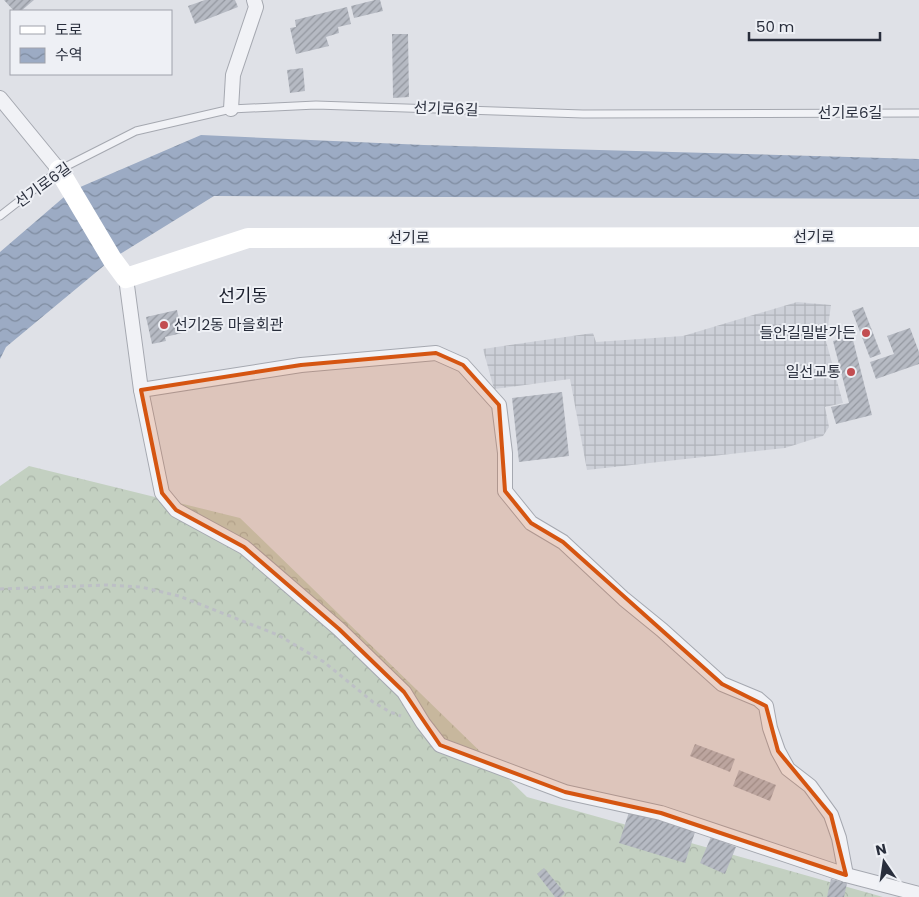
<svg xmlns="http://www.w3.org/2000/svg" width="919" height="897" viewBox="0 0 919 897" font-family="Poppins,'Noto Sans KR',sans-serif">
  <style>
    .industrial { fill: url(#industrial-grid) }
    .forest { fill: url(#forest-crowns) }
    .water { fill: url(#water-waves) }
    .building { fill: url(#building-hatch) }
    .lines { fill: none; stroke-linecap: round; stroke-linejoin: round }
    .lane-casing { stroke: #a5a8b0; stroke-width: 9 }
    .street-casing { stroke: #a5a8b0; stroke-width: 16 }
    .path { stroke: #bdbfc6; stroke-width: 3; stroke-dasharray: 4 4; stroke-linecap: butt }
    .lane { stroke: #f1f2f6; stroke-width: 7 }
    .street { stroke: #f1f2f6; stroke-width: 14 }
    .secondary { stroke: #fff; stroke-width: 20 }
    .marked { fill: #d55511; fill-opacity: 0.2; stroke: #d55511; stroke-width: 4; stroke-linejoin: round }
    .poi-dot { fill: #c24d51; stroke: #eef0f5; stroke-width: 2 }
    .labels { text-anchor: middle; stroke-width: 4; stroke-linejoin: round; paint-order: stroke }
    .street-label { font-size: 15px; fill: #292e3c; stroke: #eef0f5 }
    .poi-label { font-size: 15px; fill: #292e3c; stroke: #eef0f5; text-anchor: end }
    .quarter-label { font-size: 18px; fill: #1b1f2d; stroke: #eef0f5 }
  </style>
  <defs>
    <pattern id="industrial-grid" width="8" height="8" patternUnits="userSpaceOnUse" patternTransform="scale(1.25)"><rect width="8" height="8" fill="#cdd0d8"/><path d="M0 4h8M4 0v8" fill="none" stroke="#b0b3ba"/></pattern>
    <pattern id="forest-crowns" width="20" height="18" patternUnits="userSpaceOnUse" patternTransform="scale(1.25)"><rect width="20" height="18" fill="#c3d0c1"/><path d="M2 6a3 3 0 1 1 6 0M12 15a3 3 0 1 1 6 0" fill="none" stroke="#a8b3a7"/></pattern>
    <pattern id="water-waves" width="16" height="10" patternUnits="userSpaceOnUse" patternTransform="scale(1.25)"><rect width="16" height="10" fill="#9cabc4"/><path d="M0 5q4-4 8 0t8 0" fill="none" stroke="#7f8ca0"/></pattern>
    <pattern id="building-hatch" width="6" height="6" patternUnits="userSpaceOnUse" patternTransform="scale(1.25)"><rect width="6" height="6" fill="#b6bac3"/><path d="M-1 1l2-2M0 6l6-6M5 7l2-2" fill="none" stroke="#9498a0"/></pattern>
  </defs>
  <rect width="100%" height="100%" fill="#dfe1e7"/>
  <path class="industrial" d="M797,302L831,305L826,341L843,403L825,407L829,427L823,436L785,448L587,470L570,379L494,389L483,349L593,333L596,342L683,336Z"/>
  <path class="forest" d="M29,466L240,518L527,797L883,897H0V486Z"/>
  <path class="water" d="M201,135L424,145L919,159V199L214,196L112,259L6,347L0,359V252L71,191Z"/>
  <g class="building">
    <path d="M4,0H34L21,11H14Z"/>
    <path d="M205,0H235L238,7L195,24L188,6Z"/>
    <path d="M375,0H380L383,11L354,18L351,6Z"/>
    <path d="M347,7L351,24L338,27L339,33L326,37L329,46L296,54L290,28L296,27L295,20Z"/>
    <path d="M392,34H408L409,97L393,98Z"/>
    <path d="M303,68L305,91L290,93L287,70Z"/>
    <path d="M863,307L881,354L870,358L852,311Z"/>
    <path d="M177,310L182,333L165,337L166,341L152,344L146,317Z"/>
    <path d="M910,328L919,352V364L876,379L870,362L894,354L887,336Z"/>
    <path d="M852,336L872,415L836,424L831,407L849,403L833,341Z"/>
    <path d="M562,392L569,456L519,462L512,398Z"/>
    <path d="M695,744L735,759L730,772L690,756Z"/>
    <path d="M739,770L776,785L770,801L733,786Z"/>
    <path d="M630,809L696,829L685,863L619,843Z"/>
    <path d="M711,837L736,847L725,874L700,863Z"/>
    <path d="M544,868L565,893L561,897H555L537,874Z"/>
    <path d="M831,879L847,883L844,897H827Z"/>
  </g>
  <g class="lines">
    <g class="lane-casing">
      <path id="lane" d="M0,216L59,170L136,131L231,109L316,105L583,114L919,113"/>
    </g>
    <g class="street-casing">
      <g id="street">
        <path d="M0,98L59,170"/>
        <path d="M231,109L233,75L256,7L254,0"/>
        <path d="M126,278L141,390L162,493L176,510L244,547L339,629L404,692L423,723L440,745L565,792L661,813L846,875L919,894"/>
        <path d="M141,390L301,365L436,353L463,365L499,405L505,453V491L531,523L563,542L624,599L662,630L722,684L758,699L766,706L770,728L778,751L788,769L810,786L831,815L839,838L846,875"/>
      </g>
    </g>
    <path class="path" d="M0,589L107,585L141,587L179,596L278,635L324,662L373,702L390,712L401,716"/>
    <use href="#lane" class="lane"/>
    <use href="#street" class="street"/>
    <path class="secondary" d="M59,170L112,259L126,278L248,238L919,237"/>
  </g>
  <path class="marked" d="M436,353L463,365L499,405L505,491L531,523L563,542L722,684L766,706L778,751L831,815L846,875L661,813L565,792L440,745L404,692L339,629L244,547L176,510L162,493L141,390L301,365Z"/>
  <g class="poi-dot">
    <circle cx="164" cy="325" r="5"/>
    <circle cx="866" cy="333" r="5"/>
    <circle cx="851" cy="372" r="5"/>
  </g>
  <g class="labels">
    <g class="street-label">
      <text transform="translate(446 109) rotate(2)" y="5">선기로6길</text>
      <text x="850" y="118">선기로6길</text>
      <text transform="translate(43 185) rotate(-36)" y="5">선기로6길</text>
      <text x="814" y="242">선기로</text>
      <text x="409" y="243">선기로</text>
    </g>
    <g class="poi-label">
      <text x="174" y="330" text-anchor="start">선기2동 마을회관</text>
      <text x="856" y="338">들안길밀밭가든</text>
      <text x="841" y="377">일선교통</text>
    </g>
    <g class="quarter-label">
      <text x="243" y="302">선기동</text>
    </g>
  </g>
  <rect x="10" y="10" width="162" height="65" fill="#eef0f5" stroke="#9fa2ab"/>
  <rect x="20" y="26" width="25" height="8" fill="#ffffff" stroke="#9fa2ab"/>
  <text x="55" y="35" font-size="15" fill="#292e3c">도로</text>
  <rect x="20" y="48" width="25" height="15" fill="url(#water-waves)" stroke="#9fa2ab"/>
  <text x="55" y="60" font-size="15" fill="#292e3c">수역</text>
  <g transform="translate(884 862) rotate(347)" stroke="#eef0f5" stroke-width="4" paint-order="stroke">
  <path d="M0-4L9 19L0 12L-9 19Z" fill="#292e3c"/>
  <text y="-8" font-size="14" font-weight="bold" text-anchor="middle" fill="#292e3c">N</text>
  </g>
  <path d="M749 32v8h131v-8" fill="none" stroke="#292e3c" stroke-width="2.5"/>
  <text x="756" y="32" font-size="15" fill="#292e3c" stroke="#eef0f5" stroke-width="4" paint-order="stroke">50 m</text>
</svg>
